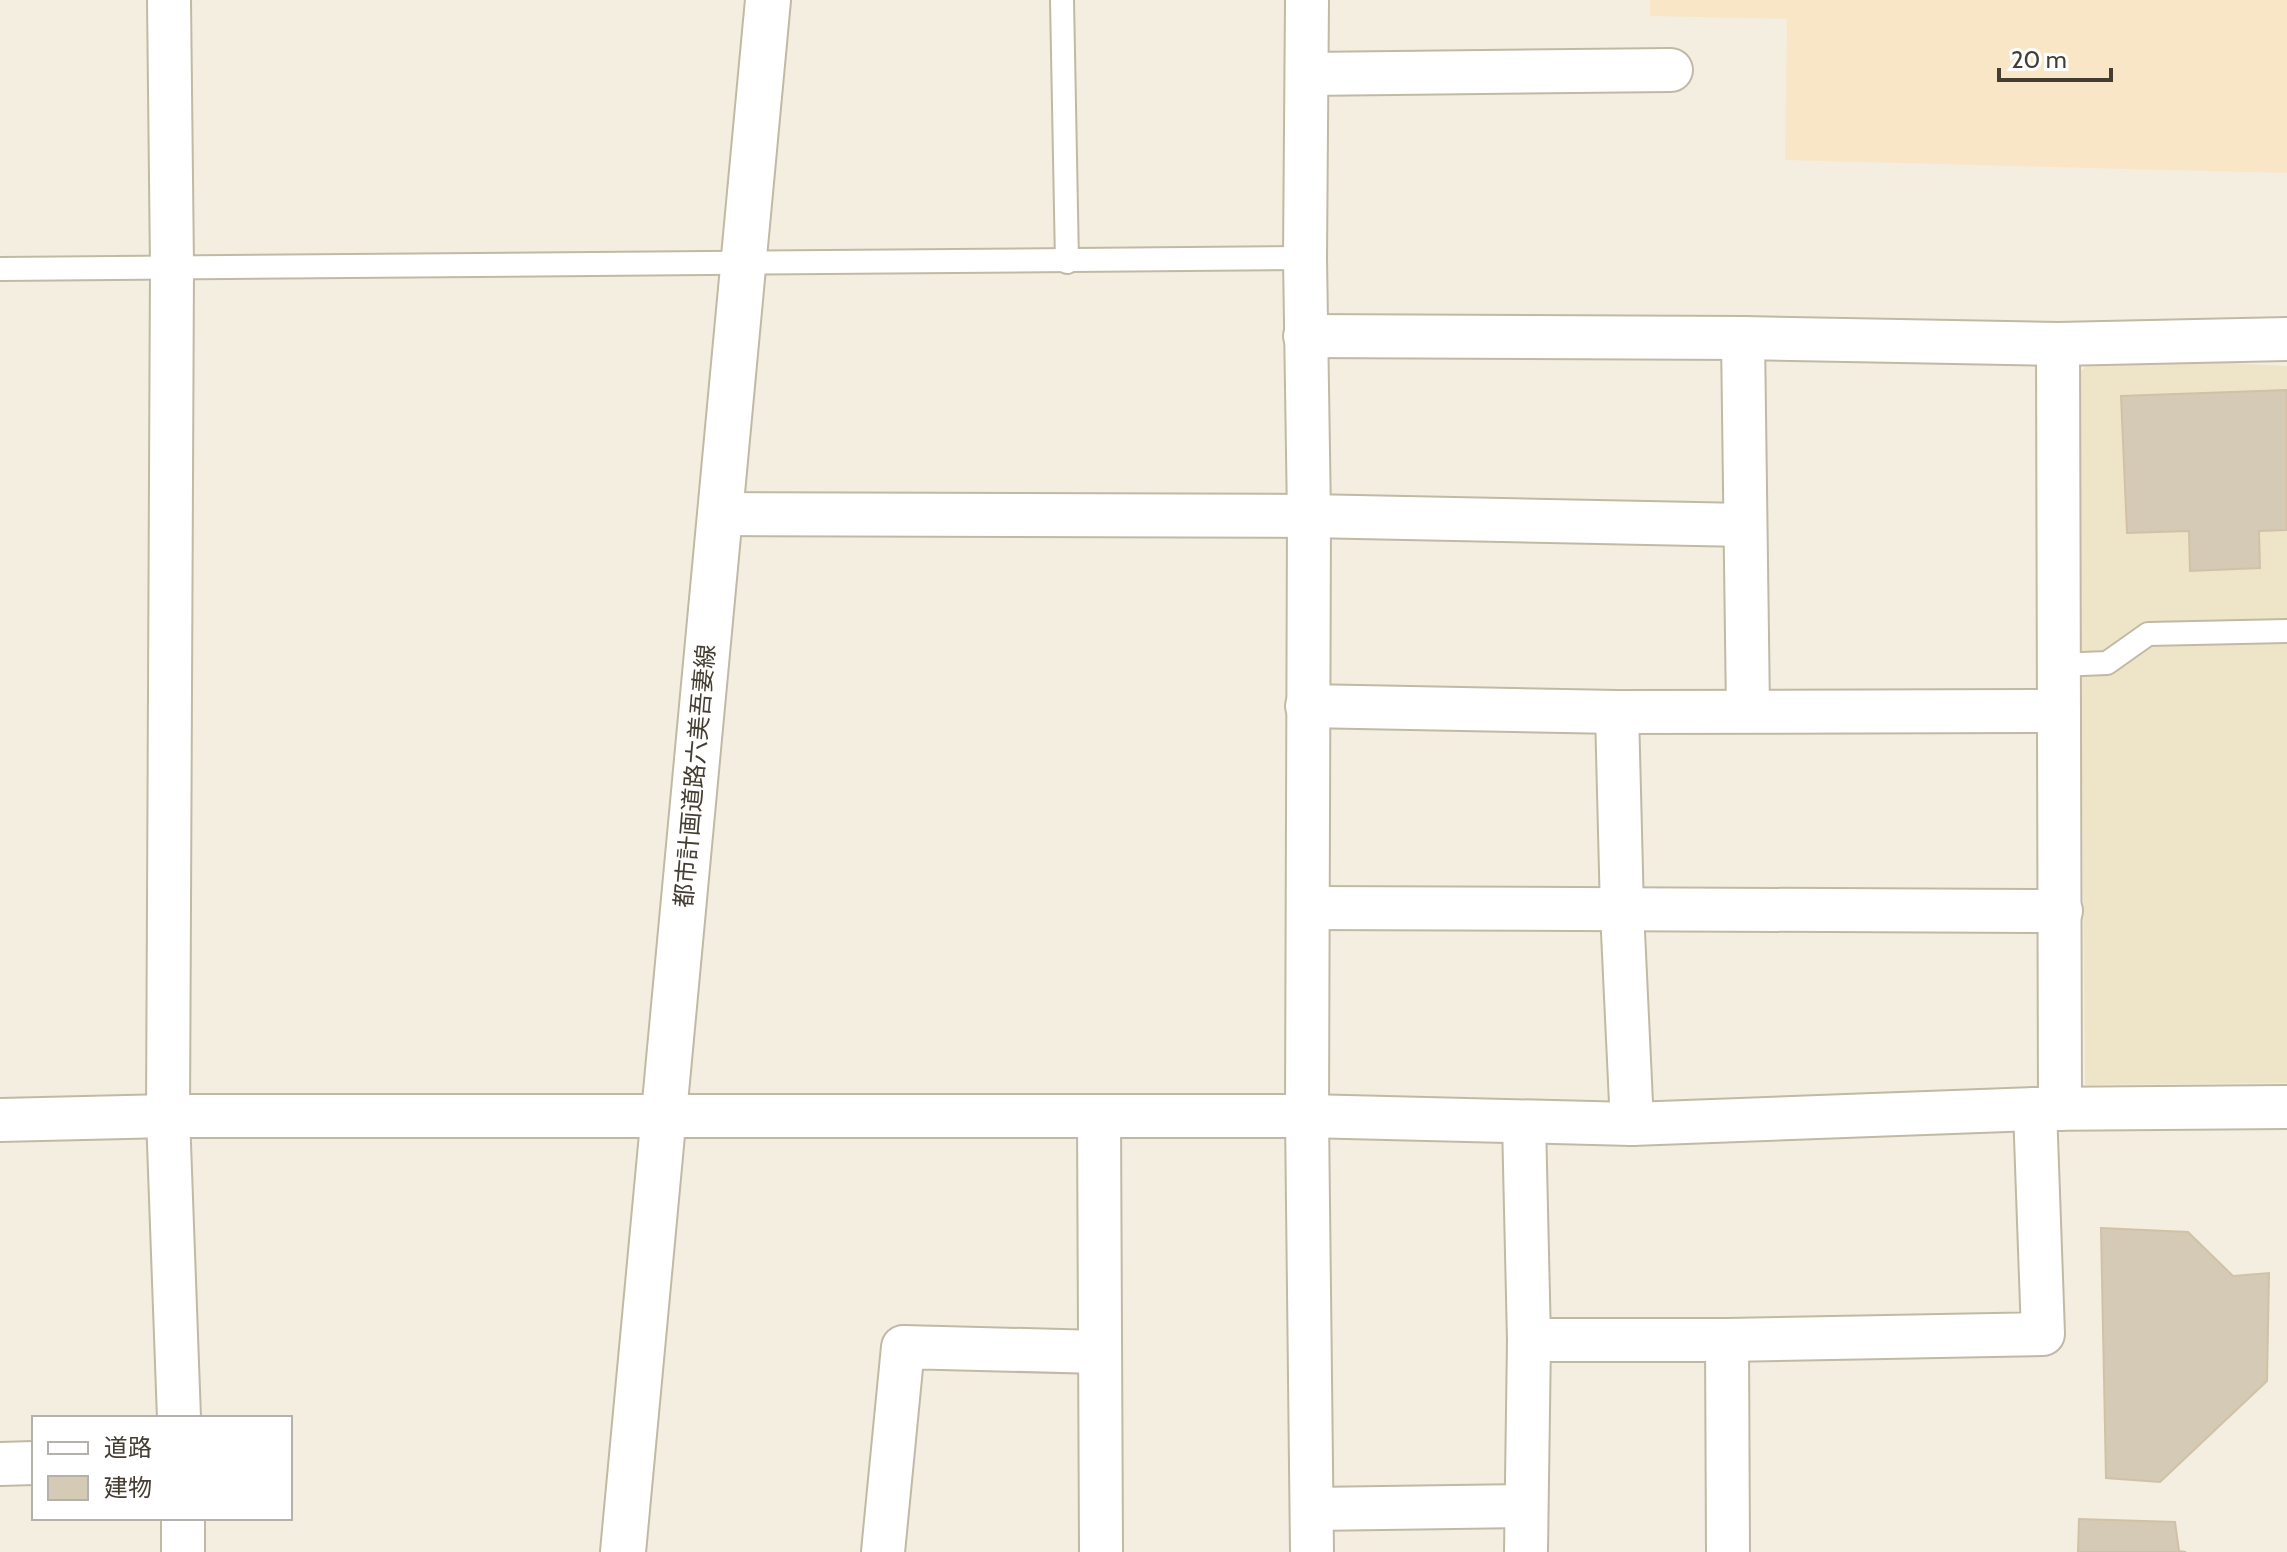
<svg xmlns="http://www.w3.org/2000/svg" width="2287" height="1552" viewBox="0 0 2287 1552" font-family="Cabin,'Noto Sans JP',sans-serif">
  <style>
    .commercial { fill: #f9e6c7 }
    .education { fill: #eee5c8 }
    .building { fill: #d4cab5; stroke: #d1c2a7; stroke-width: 2 }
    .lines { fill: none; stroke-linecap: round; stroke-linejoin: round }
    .service-casing { stroke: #c1b9a5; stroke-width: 26 }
    .minor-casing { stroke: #c1b9a5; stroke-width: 46 }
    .tertiary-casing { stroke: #c1b9a5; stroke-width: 48 }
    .service { stroke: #fff; stroke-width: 22 }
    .minor { stroke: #fff; stroke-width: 42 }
    .tertiary { stroke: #fff; stroke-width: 44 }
    .labels { text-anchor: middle; stroke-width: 6; stroke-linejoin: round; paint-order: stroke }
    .street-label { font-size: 24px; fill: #443d31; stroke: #fff }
  </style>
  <rect width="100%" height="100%" fill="#f3eee0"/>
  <path class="commercial" d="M1650,0H2287V173L1785,160L1787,19L1650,16Z"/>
  <path class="education" d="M2098,356L2287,366V1083L2085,1085L2078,374Z"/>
  <g class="building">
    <path d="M2287,390V530L2259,531L2260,568L2190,571L2189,531L2127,533L2121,396Z"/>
    <path d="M2101,1228L2188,1232L2233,1276L2269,1273L2267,1381L2160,1482L2106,1478Z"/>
    <path d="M2079,1519L2175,1522L2179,1551L2186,1552H2078Z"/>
  </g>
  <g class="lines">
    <g class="service-casing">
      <g id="service">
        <path d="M1062,0L1067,262"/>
        <path d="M0,269L1305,258"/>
        <path d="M2058,665L2107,663L2148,634L2287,631"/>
      </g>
    </g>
    <g class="minor-casing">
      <g id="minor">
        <path d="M169,0L172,267L168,1116L179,1418"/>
        <path d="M1307,0L1305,258L1309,516L1307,1116L1312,1552"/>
        <path d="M1307,74L1671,70"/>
        <path d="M1305,336L1743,338L2058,344L2287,339"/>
        <path d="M1743,338L1748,711"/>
        <path d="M2058,344L2060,1109"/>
        <path d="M720,514L1309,516L1745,525"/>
        <path d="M1307,706L1617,712L2059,711"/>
        <path d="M1617,712L1622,911L1632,1124"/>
        <path d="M1308,908L2061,911"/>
        <path d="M1099,1116L1101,1552"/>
        <path d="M0,1120L168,1116H1307L1632,1124L2035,1109L2287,1107"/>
        <path d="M1524,1122L1529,1340H1727L2043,1334L2035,1109"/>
        <path d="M1727,1340L1728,1552"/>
        <path d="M0,1464L34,1463"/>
        <path d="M1312,1509L1525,1506"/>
        <path d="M183,1518V1552"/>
        <path d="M883,1552L903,1347L1100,1352"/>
        <path d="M1526,1552L1529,1340"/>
      </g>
    </g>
    <g class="tertiary-casing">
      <path id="tertiary" d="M623,1552L768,0"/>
    </g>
    <use href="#service" class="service"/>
    <use href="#minor" class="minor"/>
    <use href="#tertiary" class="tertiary"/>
  </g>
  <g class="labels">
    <g class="street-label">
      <text transform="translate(695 776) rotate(-85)" y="8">都市計画道路六美吾妻線</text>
    </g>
  </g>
  <rect x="32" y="1416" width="260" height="104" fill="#ffffff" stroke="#b4b1ad" stroke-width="2"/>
  <rect x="48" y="1442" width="40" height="12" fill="#ffffff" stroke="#b4b1ad" stroke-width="2"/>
  <text x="104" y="1456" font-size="24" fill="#443d31">道路</text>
  <rect x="48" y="1476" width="40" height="24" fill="#d4cab5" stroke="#b4b1ad" stroke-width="2"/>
  <text x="104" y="1496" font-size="24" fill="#443d31">建物</text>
  <path d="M1999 68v12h112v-12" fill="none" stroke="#443d31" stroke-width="4"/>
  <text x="2011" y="68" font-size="24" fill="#443d31" stroke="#ffffff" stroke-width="6" paint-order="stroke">20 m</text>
</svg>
